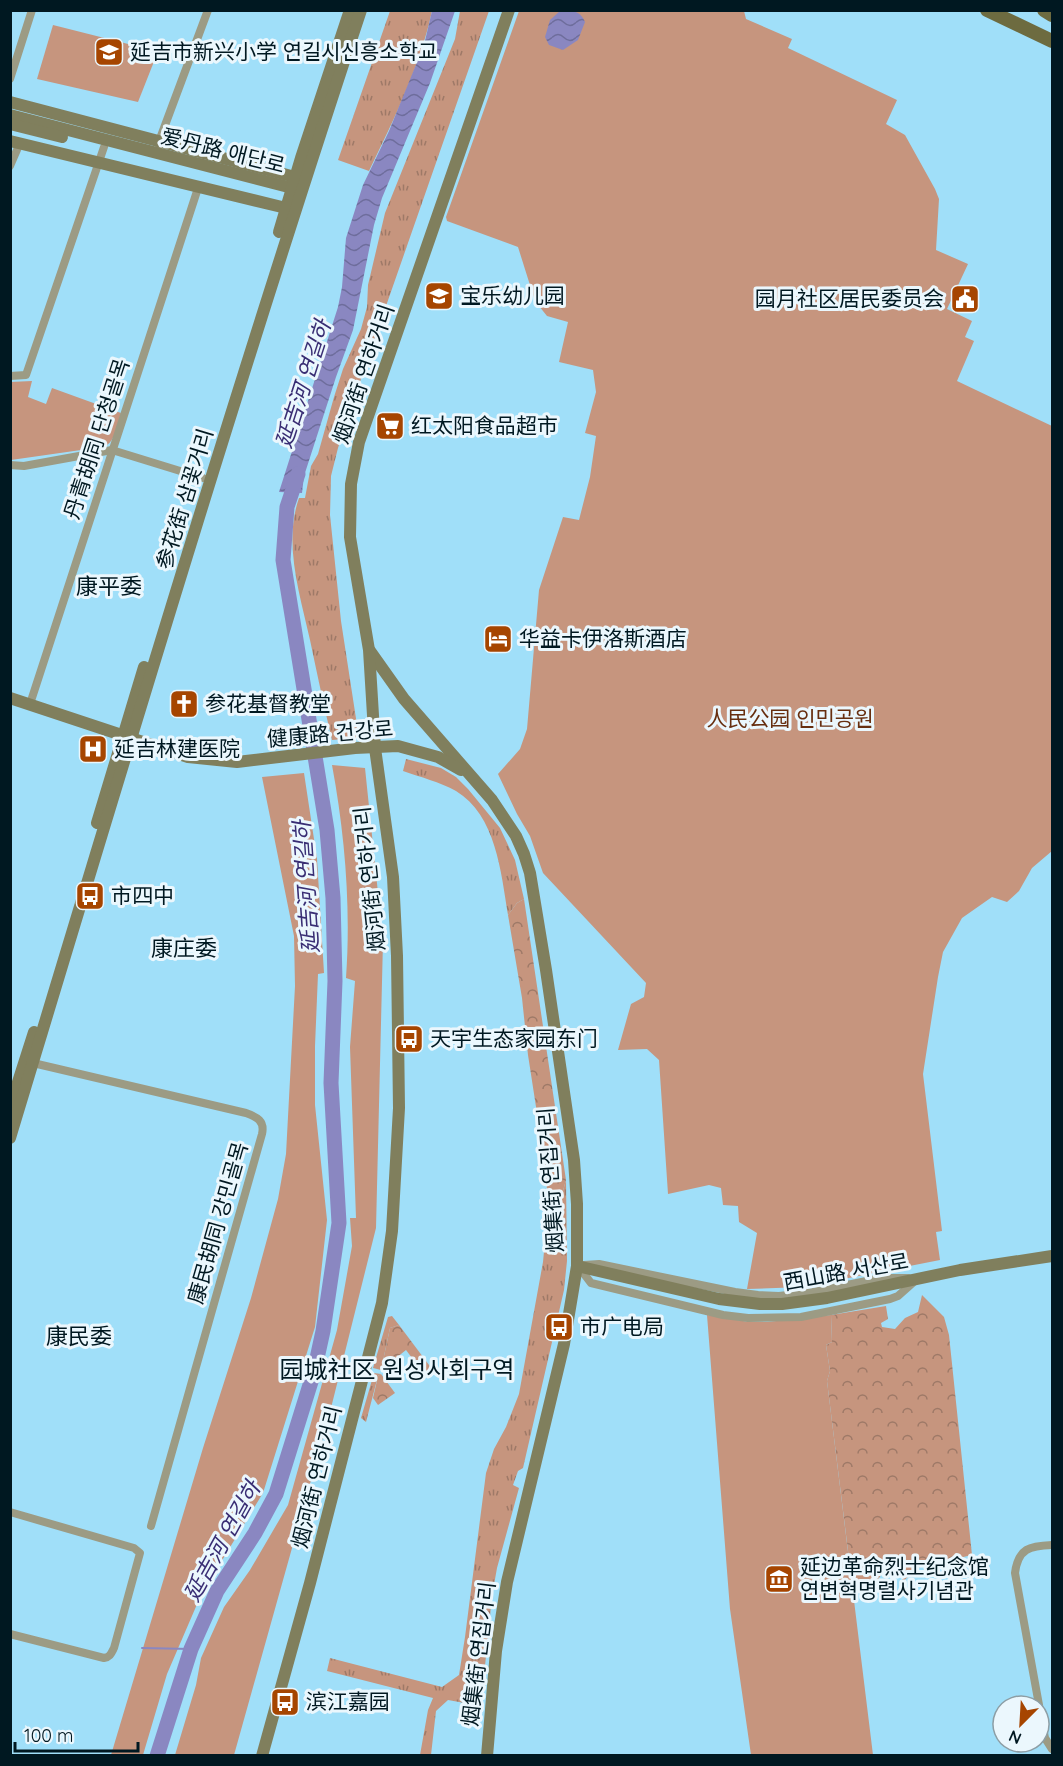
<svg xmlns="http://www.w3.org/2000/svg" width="1063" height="1766" viewBox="0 0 1063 1766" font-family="Quicksand,'Noto Sans SC','Noto Sans KR',sans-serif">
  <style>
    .grass { fill: url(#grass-tufts) }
    .forest { fill: url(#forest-crowns) }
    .park { fill: #c6957e }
    .water { fill: url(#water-waves) }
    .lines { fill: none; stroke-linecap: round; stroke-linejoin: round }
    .stream { stroke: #8a87c1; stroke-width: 2 }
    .river { stroke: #8a87c1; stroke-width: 15 }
    .street { stroke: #9c9b84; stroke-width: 8 }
    .secondary { stroke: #807f5d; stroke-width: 12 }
    .primary { stroke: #6d6b40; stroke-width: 14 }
    .labels { text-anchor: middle; stroke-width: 6; stroke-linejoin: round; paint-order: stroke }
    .poi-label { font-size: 21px; fill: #001821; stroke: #ebf7fd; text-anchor: start }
    .street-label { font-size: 21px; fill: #001821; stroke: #ebf7fd }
    .park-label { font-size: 21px; fill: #672e0f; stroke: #ebf7fd }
    .water-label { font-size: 22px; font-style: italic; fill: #392e74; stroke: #ebf7fd }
    .neighbourhood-label { font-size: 22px; fill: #001821; stroke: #ebf7fd }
    .quarter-label { font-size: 24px; fill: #001821; stroke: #ebf7fd }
  </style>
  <defs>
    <pattern id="grass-tufts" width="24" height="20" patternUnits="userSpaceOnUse" patternTransform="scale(1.5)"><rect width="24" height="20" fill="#c6957e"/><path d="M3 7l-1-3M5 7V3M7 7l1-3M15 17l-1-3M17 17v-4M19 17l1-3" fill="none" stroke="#9e7967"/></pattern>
    <pattern id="forest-crowns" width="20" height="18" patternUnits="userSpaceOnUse" patternTransform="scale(1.5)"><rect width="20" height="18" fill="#c6957e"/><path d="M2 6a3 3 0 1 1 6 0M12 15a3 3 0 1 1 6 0" fill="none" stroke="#9e7967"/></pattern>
    <pattern id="water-waves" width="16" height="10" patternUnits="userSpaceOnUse" patternTransform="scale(1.5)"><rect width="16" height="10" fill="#8a87c1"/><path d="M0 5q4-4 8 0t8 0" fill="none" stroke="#6e6d9c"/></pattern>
  </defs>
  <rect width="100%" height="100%" fill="#a0dff9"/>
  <g class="grass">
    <path d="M390,11H432C420,67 394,119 369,171L338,160Z"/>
    <path d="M460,11H489L371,349L338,448L331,476L330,515L341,621L359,738L332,740C324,707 317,673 310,640C300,595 283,543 299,498H305L311,466L318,454L334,397L343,369L361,329L367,307L368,285L385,213L455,39Z"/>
    <path d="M406,759L441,768L456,777L468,789L500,828L515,860L524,899L517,903L508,915C501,872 496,815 456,791C440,782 420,777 403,771Z"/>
    <path d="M566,1180L567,1261L564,1290L523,1468L518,1471L513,1485L519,1488L497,1568L492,1596L481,1706L448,1700L436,1711L431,1755H420L428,1710L433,1698L327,1671L330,1658L442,1687L459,1675L465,1637L486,1473L494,1449L506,1427L519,1394L543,1262L546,1231L559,1225L561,1198Z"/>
    <path d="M392,1316L399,1325L390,1328L381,1370L373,1368L388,1317Z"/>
    <path d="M374,1373L381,1374L378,1376L366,1422L361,1418Z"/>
  </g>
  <g class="forest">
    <path d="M524,899L566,1180L561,1198L559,1225L546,1231L547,1190L545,1165L528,1055L522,998L508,915L517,903Z"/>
    <path d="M922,1295L944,1317L949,1335L972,1555L920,1567L902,1582L903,1572L888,1565L877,1581L852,1583L827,1381L830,1371L826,1345L832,1342L831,1315L886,1306L888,1319L881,1323L882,1327L895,1329L905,1318L918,1312Z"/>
    <path d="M399,1325L432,1369L424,1374L406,1350L381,1370L390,1328Z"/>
    <path d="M381,1374L395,1393L378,1405L373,1398L378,1376Z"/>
  </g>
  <g class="park">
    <path d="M519,11H744L746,19L792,39L788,48L897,100L886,124L905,135L935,189L939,199L936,250L968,264L947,309L972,321L965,337L974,341L957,381L1052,426V851L1032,868L1019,891L1007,902L992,897L962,918L943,952L938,977L923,1074L942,1231L936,1232L940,1260L803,1287L747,1289L757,1233L739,1222L738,1206L723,1205L721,1188L709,1185L668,1194L659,1060L647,1049L618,1050L631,1004L644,997L646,983L543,873L530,836L517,814L498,774L520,749L527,729L539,590L563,517L579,520L590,477L596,436L585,433L596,392L593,370L559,362L568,322L547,316L535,301L518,247L447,221L446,217Z"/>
    <path d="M53,25L144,48L155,59L138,102L37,79Z"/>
    <path d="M32,381L28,397L46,404L52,388L121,413C117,424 115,445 102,447L11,460L10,382Z"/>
    <path d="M332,765L365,768L383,941L376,1228L329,1416L234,1755H175L196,1685L201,1658L224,1607L250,1570L288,1505L337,1330L352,1246L350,1218H356L350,1047L355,981L346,978C351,907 345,835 332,765Z"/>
    <path d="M304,773L317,859L324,973L318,974L315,1046V1105L327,1220L315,1327L263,1493L201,1595L167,1674L143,1755H111L203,1448L251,1298L278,1199L286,1154L295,986L294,936L262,777Z"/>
    <path d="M707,1315L749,1322H767L831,1315L832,1342L826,1345L830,1371L827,1381L873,1755H751L730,1609Z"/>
  </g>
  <g class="water">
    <path d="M432,11H455L430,83L382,198L374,225L353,330L336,377L304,476L302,493L279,492L338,307L342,287L346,238L363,185L389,131L424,45Z"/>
    <path d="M560,11C571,10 580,10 585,22L578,40L563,50L549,45L545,37L550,20Z"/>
  </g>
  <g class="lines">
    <path class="stream" d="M142,1648L191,1649"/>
    <path class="river" d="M157,1756L191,1649L217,1591L255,1533L276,1494L314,1372L323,1331L339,1223L331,1083L335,981L333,898L327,830L283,560L287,507L298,474"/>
    <g class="street">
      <path d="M10,79L32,10"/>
      <path d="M158,144L208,10"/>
      <path d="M10,166L20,143"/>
      <path d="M10,376L26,375L104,147"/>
      <path d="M10,465L24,466L112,450L203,478"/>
      <path d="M30,704L199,185"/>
      <path d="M33,1063L246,1113C257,1117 265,1121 262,1134L151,1526"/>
      <path d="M584,1265L599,1264L735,1292L758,1295L779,1296L813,1292L881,1278H908"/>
      <path d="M578,1266L591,1283L723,1315L748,1318L801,1317L890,1299L898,1296L916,1280"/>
      <path d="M10,1512L134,1548L140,1553L114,1648C111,1654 110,1657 104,1658L10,1634"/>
      <path d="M1052,1545C1030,1546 1018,1548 1015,1573L1045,1738L1052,1749"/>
    </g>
    <g class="secondary">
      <path d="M10,102L295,177L298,184"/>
      <path d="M10,115L300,190"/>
      <path d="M10,124L62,137"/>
      <path d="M10,141L286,208"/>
      <path d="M279,232L301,158L350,10"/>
      <path d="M370,651L404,699L492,800L516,836L524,854L530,873L546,970L574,1160L577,1204V1266L564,1344L507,1582L496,1651L487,1756"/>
      <path d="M10,698L188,757L237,762L355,748L398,746L438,757L461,770"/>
      <path d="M97,823L144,667"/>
      <path d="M10,1107L34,1032"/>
      <path d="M10,1138C124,761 237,384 361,10"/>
      <path d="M577,1266L719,1299L760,1304H782L827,1298L960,1270L1052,1256"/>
      <path d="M262,1756L310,1583L382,1303L392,1231L399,1108L397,956L393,877L375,748L369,650L350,537L351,484L359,442L509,10"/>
    </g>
    <g class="primary">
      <path d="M987,10L1052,41"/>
      <path d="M1044,10L1052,15"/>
    </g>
  </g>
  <defs>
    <g id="school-square" transform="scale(1.5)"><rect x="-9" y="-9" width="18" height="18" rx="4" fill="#a64500" stroke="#ebf7fd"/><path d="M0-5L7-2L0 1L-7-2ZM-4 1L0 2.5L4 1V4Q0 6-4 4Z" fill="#fff"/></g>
    <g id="civic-square" transform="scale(1.5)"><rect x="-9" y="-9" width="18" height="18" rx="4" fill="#a64500" stroke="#ebf7fd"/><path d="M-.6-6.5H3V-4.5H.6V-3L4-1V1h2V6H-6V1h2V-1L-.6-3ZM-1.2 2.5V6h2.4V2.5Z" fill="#fff"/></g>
    <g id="supermarket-square" transform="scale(1.5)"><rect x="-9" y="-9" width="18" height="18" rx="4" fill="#a64500" stroke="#ebf7fd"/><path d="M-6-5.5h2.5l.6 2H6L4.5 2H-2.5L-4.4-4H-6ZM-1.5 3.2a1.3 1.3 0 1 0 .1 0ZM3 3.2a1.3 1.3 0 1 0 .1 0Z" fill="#fff"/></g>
    <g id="hotel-square" transform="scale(1.5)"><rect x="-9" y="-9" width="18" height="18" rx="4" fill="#a64500" stroke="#ebf7fd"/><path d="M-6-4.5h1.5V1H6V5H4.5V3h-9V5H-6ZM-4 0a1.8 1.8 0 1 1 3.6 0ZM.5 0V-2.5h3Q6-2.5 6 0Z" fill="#fff"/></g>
    <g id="church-square" transform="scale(1.5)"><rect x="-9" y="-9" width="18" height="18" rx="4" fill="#a64500" stroke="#ebf7fd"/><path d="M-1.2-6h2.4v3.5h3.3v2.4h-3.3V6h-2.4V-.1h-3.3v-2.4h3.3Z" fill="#fff"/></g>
    <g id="hospital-square" transform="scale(1.5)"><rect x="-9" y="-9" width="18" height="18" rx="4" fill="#a64500" stroke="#ebf7fd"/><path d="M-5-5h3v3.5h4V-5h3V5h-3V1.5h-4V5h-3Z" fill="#fff"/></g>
    <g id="bus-square" transform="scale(1.5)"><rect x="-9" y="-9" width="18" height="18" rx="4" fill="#a64500" stroke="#ebf7fd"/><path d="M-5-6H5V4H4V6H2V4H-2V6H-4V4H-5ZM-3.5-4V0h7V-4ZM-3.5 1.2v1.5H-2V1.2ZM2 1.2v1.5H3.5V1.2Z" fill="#fff"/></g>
    <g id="museum-square" transform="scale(1.5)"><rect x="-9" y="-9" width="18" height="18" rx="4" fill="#a64500" stroke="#ebf7fd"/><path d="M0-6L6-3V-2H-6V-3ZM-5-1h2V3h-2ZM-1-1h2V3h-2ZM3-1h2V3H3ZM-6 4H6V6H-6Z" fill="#fff"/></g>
  </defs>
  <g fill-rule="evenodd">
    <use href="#school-square" x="109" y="52"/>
    <use href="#school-square" x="439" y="296"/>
    <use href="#civic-square" x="965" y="299"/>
    <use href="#supermarket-square" x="390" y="426"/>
    <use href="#hotel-square" x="498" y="639"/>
    <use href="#church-square" x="184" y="704"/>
    <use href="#hospital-square" x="93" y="749"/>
    <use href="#bus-square" x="90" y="896"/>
    <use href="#bus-square" x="409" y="1039"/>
    <use href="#bus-square" x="559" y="1327"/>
    <use href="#museum-square" x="779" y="1579"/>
    <use href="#bus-square" x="285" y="1702"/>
  </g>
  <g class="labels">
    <g class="poi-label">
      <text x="130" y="59">延吉市新兴小学 연길시신흥소학교</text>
      <text x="460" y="303">宝乐幼儿园</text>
      <text x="944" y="306" text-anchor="end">园月社区居民委员会</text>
      <text x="411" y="433">红太阳食品超市</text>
      <text x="519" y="646">华益卡伊洛斯酒店</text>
      <text x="205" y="711">参花基督教堂</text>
      <text x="114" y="756">延吉林建医院</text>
      <text x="111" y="903">市四中</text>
      <text x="430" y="1046">天宇生态家园东门</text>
      <text x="580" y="1334">市广电局</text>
      <text x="800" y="1574">延边革命烈士纪念馆<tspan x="800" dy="24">연변혁명렬사기념관</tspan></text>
      <text x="306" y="1709">滨江嘉园</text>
    </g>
    <g class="street-label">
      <text transform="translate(223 151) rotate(14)" y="7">爱丹路 애단로</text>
      <text transform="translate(364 374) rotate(-71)" y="7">烟河街 연하거리</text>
      <text transform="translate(97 439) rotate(-72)" y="7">丹青胡同 단청골목</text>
      <text transform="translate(185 499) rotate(-73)" y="7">参花街 삼꽃거리</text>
      <text transform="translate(330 734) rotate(-5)" y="7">健康路 건강로</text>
      <text transform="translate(370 879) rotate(-96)" y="7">烟河街 연하거리</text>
      <text transform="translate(551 1180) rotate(-94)" y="7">烟集街 연집거리</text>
      <text transform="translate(218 1223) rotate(-74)" y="7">康民胡同 강민골목</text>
      <text transform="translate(846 1272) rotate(-10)" y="7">西山路 서산로</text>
      <text transform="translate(317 1477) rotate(-76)" y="7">烟河街 연하거리</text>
      <text transform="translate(479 1654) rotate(-83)" y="7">烟集街 연집거리</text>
    </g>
    <g class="park-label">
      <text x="790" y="726">人民公园 인민공원</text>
    </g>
    <g class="water-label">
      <text transform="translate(303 384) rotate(-72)" y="8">延吉河 연길하</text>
      <text transform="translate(306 887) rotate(-94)" y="8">延吉河 연길하</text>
      <text transform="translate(222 1541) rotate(-61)" y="8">延吉河 연길하</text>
    </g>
    <g class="neighbourhood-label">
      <text x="109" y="594">康平委</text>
      <text x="184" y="956">康庄委</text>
      <text x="79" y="1344">康民委</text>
    </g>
    <g class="quarter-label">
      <text x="397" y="1378">园城社区 원성사회구역</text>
    </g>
  </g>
  <rect width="1063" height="1766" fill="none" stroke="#001821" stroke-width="24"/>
  <g transform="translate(1021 1724) rotate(204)"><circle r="28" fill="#ebf7fd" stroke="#8d9ea5" stroke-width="1.5"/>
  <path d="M0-4.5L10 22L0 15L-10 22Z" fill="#a64500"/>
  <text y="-9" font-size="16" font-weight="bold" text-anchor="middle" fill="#001821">N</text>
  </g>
  <path d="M15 1742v9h123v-9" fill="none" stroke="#001821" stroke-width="3"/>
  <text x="24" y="1742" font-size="18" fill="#001821" stroke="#ebf7fd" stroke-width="4.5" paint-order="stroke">100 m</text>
</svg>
